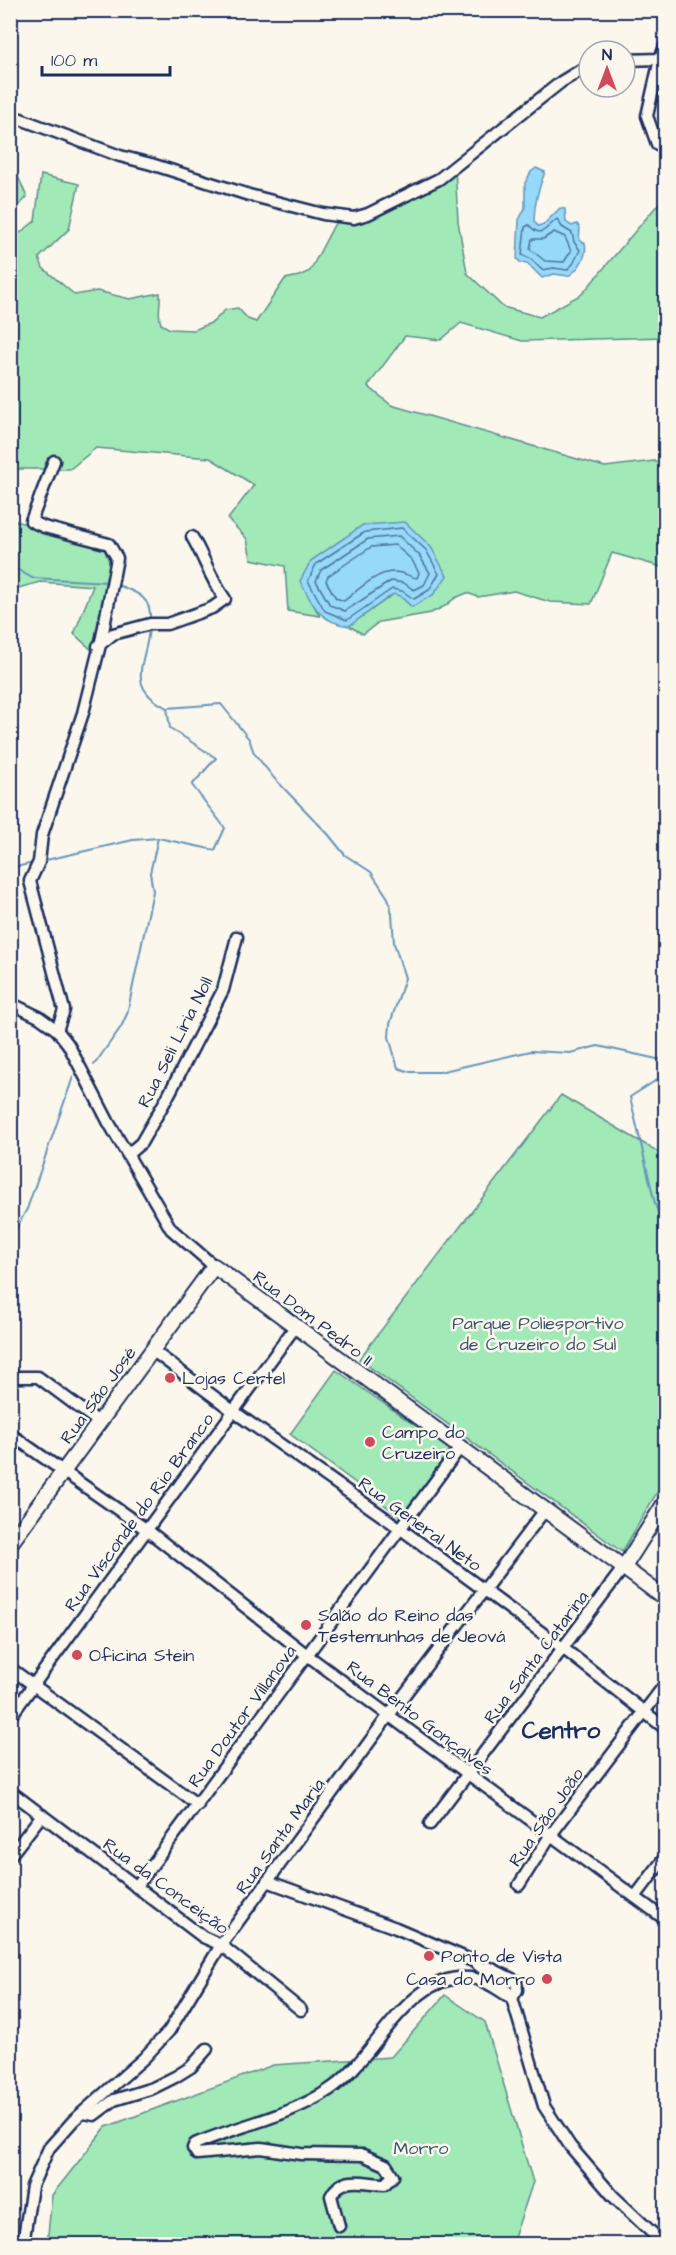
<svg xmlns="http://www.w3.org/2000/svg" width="676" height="2255" viewBox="0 0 676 2255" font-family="'Architects Daughter',sans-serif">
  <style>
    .green { fill: #a1e9b7; stroke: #5e8c8a; stroke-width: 1.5 }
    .water { fill: #97d9f8; stroke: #6595ba; stroke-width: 1.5 }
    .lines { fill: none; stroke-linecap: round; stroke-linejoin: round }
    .shore { stroke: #4d739c; stroke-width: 1.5 }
    .stream { stroke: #6595ba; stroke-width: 2 }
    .minor-casing { stroke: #1b2f5e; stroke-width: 15 }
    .major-casing { stroke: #1b2f5e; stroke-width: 18 }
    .minor { stroke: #fbf7ec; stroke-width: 10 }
    .major { stroke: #fbf7ec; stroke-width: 14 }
    .poi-dot { fill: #d1495b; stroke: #fbf7ec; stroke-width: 2 }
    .labels { text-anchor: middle; stroke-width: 5; stroke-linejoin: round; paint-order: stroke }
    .street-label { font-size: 18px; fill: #1b2f5e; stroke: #fbf7ec }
    .park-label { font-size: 18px; fill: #365470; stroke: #fbf7ec }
    .poi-label { font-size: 18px; fill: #1b2f5e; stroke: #fbf7ec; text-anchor: start }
    .district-label { font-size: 24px; font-weight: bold; fill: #1b2f5e; stroke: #fbf7ec }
  </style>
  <rect width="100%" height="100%" fill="#fbf7ec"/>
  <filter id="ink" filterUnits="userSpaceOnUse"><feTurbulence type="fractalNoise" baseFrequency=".0167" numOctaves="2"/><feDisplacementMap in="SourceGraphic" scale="12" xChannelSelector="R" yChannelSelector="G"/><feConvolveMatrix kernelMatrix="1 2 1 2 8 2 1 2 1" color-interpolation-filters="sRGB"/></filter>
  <g filter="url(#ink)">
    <g class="green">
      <path d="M11,160L27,197L14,211L11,206Z"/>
      <path d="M455,167L458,221L467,273L503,307L540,317L582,294L665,196V337L522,341L461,323L441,340L405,336L368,386L391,405L605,467L654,461L665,466V568L612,553L591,604L550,602L514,591L478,597L467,593L455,598L445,606L431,613L379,622L363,634L349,626L394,594L400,596L412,607L363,525L311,561L309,597L320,616L288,611L285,566L251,559L247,539L228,519L254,485L210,458L96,448L70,469H11V240L35,221L41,175L79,184L69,229L39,258L43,268L75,295L97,291L130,299L160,293C161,305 157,313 161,324L170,329L194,330L213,322L225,310L238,308L248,319L256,322L285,279L299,276L310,271L334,225L341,218H354Z"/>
      <path d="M10,519L104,548L111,567L94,652L74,634L93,586L40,582L11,590Z"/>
      <path d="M561,1095L665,1156V1479L622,1552L359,1359Z"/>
      <path d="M336,1370L450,1450L401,1517L290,1434Z"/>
      <path d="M445,1995L485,2022L533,2182L512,2244H47L52,2195L106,2127L273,2065L391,2057Z"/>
    </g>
    <g class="water">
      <path d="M536,168L545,172C539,188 534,203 534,221L538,226L544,224L560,208L565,209L566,222L572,226L577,224L580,228L579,240L585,243C588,255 579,270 568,276L554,274L542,278L527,263L520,262L517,259L519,220L525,208V183L531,172Z"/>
      <path d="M405,522L431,547L447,576L433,595L412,607L400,596L393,594L349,626C319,622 313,605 300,581L311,561L363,525Z"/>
    </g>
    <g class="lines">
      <g class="shore">
        <path d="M557,219L562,227L572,233L574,242L580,250L573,264L567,270L554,268L542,270L531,259L522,255L525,227L529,225C542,240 546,227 557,219Z"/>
        <path d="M554,232L565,237L571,251L564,262L545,261L530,249L532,239H543Z"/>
        <path d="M402,528L426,550L439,574L429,590L414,599L402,591L392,589L347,620L325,611L308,581L316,564L365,532Z"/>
        <path d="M399,536L419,555L430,573L424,585L414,590L404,583L391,581L345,611L330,605L316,581L321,570L368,539Z"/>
        <path d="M395,545L412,560L419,573L417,578C410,577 403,572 394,572C377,571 357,591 344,601L336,598L326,581L328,576L371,547Z"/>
      </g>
      <g class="stream">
        <path d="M10,565L32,578L109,582"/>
        <path d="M115,584C134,592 152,595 150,620"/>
        <path d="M149,629C146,664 124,686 167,708"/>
        <path d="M42,861L133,840L158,838L215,850L225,828L192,785L216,758L170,728L167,708L221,704L249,739L254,753L274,778L328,834L345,855L371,872L388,898L392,914L394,943L405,978L390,1024L389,1037L398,1068L410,1072H439L531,1051L570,1053L598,1046L666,1061"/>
        <path d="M10,868L34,863"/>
        <path d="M94,1065L121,1027L127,1014L153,891L150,873L158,838"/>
        <path d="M666,1074L630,1097L655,1204L666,1234"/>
        <path d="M10,1240L27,1209L73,1077"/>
      </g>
      <g class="minor-casing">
        <g id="minor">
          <path d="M625,60L660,59L666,44"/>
          <path d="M10,115L120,156L151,164L249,195L323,214L354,218L368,214L439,179L561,82L589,65"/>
          <path d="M657,144L647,116L660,59"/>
          <path d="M54,461L31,521L44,527L109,544L117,558L102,637L83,713L42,835L39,862L30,881L64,1010L57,1030"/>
          <path d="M98,646L113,634L150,624H167L212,608L225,599C211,580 204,557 192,537"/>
          <path d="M10,1003L39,1017L57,1030L68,1044L109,1123L171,1229L214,1266"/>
          <path d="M128,1154L141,1143L167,1098L223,990L237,937"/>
          <path d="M152,1350L233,1411L401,1529L564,1649L666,1729"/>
          <path d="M10,1377H38L100,1423"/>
          <path d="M10,1434L147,1530L307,1655L666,1920"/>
          <path d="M10,1452L19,1440"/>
          <path d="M10,1668L198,1805"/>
          <path d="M10,1717L295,1327"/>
          <path d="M10,1791L203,1937L221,1945L301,2010"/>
          <path d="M430,1824L624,1567"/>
          <path d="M10,1856L42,1815"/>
          <path d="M267,1881L396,1928L473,1961L500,1982L512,1998L544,2106L570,2146L613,2196L664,2244"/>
          <path d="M519,1885L550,1836L666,1683"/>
          <path d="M136,1887L459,1449"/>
          <path d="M635,1897L666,1856"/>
          <path d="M488,1967L516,1981L517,1990L512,1998"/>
          <path d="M84,2113L94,2115L114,2100L153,2088L175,2077L191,2067L207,2049"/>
          <path d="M339,2226L331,2196C342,2174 366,2184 385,2184L393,2176L386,2165L363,2155L301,2154L261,2148L197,2154L193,2148L195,2144C240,2125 288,2117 329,2090C376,2060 409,1966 476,1979C489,1982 501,1992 512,1998"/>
          <path d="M23,2244L32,2186L49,2148L73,2121L144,2058L169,2031L221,1945L389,1715L545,1510"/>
        </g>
      </g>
      <g class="major-casing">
        <g id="major">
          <path d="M10,1544L214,1266L666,1599"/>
          <path d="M624,1567L666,1501"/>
        </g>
      </g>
      <use href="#minor" class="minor"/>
      <use href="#major" class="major"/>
    </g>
  </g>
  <g class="poi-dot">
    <circle cx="170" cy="1378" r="6"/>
    <circle cx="370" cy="1442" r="6"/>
    <circle cx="306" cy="1625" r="6"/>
    <circle cx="77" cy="1655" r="6"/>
    <circle cx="429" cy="1956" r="6"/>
    <circle cx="547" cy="1979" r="6"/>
  </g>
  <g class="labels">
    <g class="street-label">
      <text transform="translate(175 1042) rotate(-63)" y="6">Rua Seli Liria Noll</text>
      <text transform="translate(313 1318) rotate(37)" y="6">Rua Dom Pedro II</text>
      <text transform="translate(98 1395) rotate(-54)" y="6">Rua São José</text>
      <text transform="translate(139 1512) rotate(-54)" y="6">Rua Visconde do Rio Branco</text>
      <text transform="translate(420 1524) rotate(36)" y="6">Rua General Neto</text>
      <text transform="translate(536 1657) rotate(-53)" y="6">Rua Santa Catarina</text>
      <text transform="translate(242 1716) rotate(-54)" y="6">Rua Doutor Villanova</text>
      <text transform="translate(420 1718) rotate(37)" y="6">Rua Bento Gonçalves</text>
      <text transform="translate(546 1817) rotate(-55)" y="6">Rua São João</text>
      <text transform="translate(280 1836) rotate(-54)" y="6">Rua Santa Maria</text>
      <text transform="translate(166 1886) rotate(36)" y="6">Rua da Conceição</text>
    </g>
    <g class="park-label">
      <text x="538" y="1329">Parque Poliesportivo<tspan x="538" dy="21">de Cruzeiro do Sul</tspan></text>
      <text x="421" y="2154">Morro</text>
    </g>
    <g class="poi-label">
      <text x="182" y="1384">Lojas Certel</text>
      <text x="382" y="1438">Campo do<tspan x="382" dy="21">Cruzeiro</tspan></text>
      <text x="318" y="1621">Salão do Reino das<tspan x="318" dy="21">Testemunhas de Jeová</tspan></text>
      <text x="89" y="1661">Oficina Stein</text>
      <text x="441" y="1962">Ponto de Vista</text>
      <text x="535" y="1985" text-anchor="end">Casa do Morro</text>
    </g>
    <g class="district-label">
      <text x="561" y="1738">Centro</text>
    </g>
  </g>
  <rect width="676" height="2255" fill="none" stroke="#fbf7ec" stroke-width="36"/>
  <rect x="18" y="18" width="640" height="2219" fill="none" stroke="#1b2f5e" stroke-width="2" filter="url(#ink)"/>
  <g transform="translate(607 69)"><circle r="28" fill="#fbf7ec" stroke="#a1a7b3" stroke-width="1.5"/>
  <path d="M0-4.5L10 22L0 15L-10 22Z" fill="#d1495b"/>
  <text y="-9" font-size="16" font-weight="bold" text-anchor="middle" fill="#1b2f5e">N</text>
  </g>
  <path d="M42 66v9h128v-9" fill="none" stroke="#1b2f5e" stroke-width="3"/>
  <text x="51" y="66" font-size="18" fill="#1b2f5e" stroke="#fbf7ec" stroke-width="4.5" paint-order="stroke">100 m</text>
</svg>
